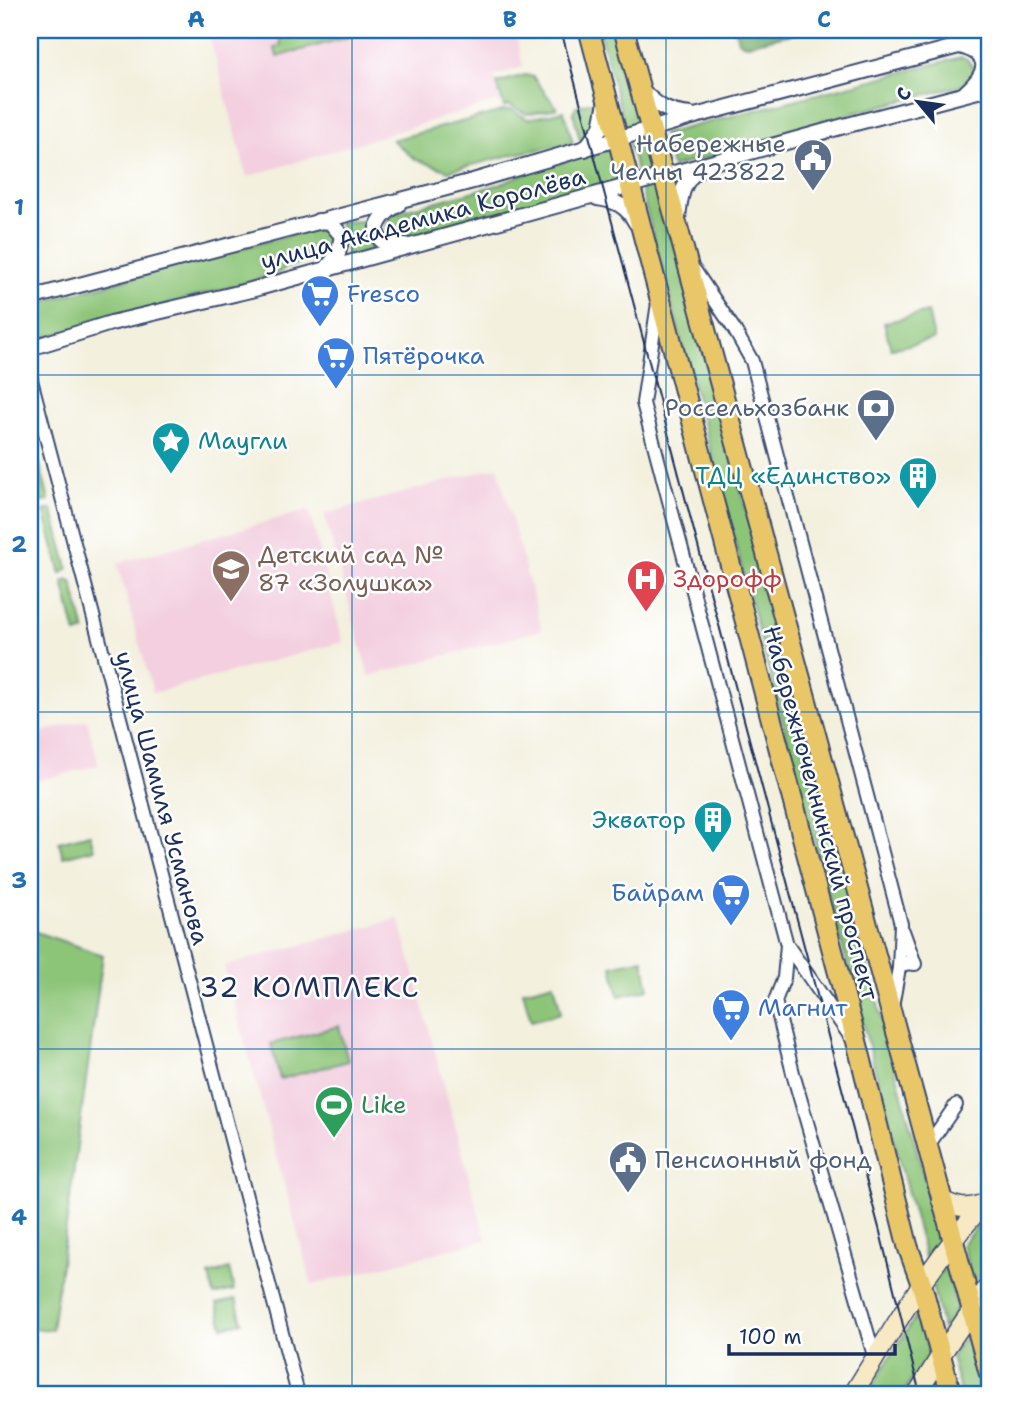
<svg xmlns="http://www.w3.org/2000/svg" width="1019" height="1424" viewBox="0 0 1019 1424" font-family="'Shantell Sans',sans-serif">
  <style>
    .built { fill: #f3cfdf }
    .green { fill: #8dc578; stroke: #547a6b; stroke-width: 2 }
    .forest { fill: #72aa68; stroke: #466c63; stroke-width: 2 }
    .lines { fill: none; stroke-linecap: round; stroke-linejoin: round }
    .minor-casing { stroke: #3b4c71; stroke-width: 16 }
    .tertiary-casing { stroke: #3b4c71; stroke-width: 18 }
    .secondary-casing { stroke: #3b4c71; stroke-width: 21 }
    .primary-casing { stroke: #3b4c71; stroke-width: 23 }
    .minor { stroke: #fff; stroke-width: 12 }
    .tertiary { stroke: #fff; stroke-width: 14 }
    .secondary { stroke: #f6e9c3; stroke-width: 18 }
    .primary { stroke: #e9c769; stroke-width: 19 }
    .tram { stroke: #1b2f5e; stroke-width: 2 }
    .grid { fill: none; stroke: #1f6fb2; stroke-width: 2; stroke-opacity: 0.55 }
    .labels { text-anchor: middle; stroke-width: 5; stroke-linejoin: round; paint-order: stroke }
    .service-label { font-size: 24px; fill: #4e5e75; stroke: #fff; text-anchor: end }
    .street-label { font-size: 24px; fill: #1b2f5e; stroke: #fff }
    .shop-label { font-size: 24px; fill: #366cbe; stroke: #fff; text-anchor: start }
    .culture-label { font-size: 24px; fill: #0d838f; stroke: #fff; text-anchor: end }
    .education-label { font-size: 24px; fill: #785e54; stroke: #fff; text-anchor: start }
    .health-label { font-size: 24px; fill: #be3a42; stroke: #fff; text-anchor: start }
    .leisure-label { font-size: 24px; fill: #27864d; stroke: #fff; text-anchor: start }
    .quarter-label { font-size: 28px; letter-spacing: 2px; fill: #1b2f5e; stroke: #fff }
    .neatline { fill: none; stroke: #1f6fb2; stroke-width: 2.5 }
    .grid-label { font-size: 23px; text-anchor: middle; font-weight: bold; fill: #1f6fb2 }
  </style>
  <rect width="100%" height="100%" fill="#fff"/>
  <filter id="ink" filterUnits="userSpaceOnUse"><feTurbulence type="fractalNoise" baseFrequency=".0143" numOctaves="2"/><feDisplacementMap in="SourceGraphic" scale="14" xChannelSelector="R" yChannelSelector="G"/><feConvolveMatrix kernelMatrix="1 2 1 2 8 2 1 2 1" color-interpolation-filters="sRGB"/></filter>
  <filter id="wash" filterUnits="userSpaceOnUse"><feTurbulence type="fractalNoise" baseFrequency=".00686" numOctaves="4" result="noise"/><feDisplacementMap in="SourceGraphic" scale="28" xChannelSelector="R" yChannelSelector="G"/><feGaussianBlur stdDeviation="1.57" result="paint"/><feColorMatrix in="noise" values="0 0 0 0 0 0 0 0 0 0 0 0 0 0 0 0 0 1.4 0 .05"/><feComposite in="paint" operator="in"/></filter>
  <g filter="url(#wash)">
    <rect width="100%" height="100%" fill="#f3f0de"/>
    <g class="built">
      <path d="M208,30H515L523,67L494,76L500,103L494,102L247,177Z"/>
      <path d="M498,467L542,630L369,676L324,514Z"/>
      <path d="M309,510L343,642L153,693L117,563Z"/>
      <path d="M87,720L99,765L30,783V735Z"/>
      <path d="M399,918L486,1240L312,1285L224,966Z"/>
    </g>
    <g class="green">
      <path d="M293,30H373L277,57L275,48L281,45L279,36L293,32Z"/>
      <path d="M599,30H616L642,127L626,131Z"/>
      <path d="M961,57L967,59L974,69L973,75L963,85L846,115L794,135L672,167L663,134Z"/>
      <path d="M525,75L533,77L557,108L527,114L509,105L504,107L497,83Z"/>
      <path d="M592,102C596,118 597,134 580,141L573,112L576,106Z"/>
      <path d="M506,110H512L528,119L564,111L573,143L515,154L449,171L415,159L392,140Z"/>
      <path d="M646,140L654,172L638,176L629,144Z"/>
      <path d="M610,149L619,182L403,240L393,239L387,231L386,223L394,213L497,185L535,169Z"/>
      <path d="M659,184L931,1203L939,1240L925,1257L641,189Z"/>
      <path d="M372,221L374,242L378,248L346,258L347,236L338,222Z"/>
      <path d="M321,227L327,228C336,239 336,244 328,256L287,267L275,275L30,342V305Z"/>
      <path d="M928,312L934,339L891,349L884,323Z"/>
      <path d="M30,428L49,500L42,502L30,457Z"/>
      <path d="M52,509L68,568L61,574L44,511Z"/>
      <path d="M68,580L72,582L85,631L76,634L63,582Z"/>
      <path d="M90,834L94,849L63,857L59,842Z"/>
      <path d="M30,930L103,955L52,1330L30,1328Z"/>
      <path d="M643,959L649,989L619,996L612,966Z"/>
      <path d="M554,983L561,1013L531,1021L523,991Z"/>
      <path d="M339,1026L348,1061L280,1079L271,1044Z"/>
      <path d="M989,1213V1264L973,1284L962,1244Z"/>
      <path d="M946,1265L957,1308L943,1330L932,1285Z"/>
      <path d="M229,1269L234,1290L214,1295L209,1275Z"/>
      <path d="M236,1299L242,1322L223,1327L217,1304Z"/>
      <path d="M917,1314L929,1352L903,1394H867Z"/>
      <path d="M965,1335L980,1394H961L951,1357Z"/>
    </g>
    <path class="forest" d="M735,30H807L745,45L738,41Z"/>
  </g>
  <g filter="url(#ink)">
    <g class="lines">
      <g class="minor-casing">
        <g id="minor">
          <path d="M695,271L734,329L752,361L901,924L899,968L892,1007"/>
          <path d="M658,303L643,403L787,945L850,1036"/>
          <path d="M30,376L298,1394"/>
          <path d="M787,945L784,978L775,1001L794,1077L875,1359"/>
          <path d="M899,968L906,963L915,964L903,931"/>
          <path d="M927,1147L956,1105"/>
        </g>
      </g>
      <g class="tertiary-casing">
        <g id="tertiary">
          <path d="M960,46C993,55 987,73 966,92"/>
          <path d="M642,90C657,107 669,113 691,115"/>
          <path d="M585,149L601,127L606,102"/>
          <path d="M597,198C615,200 627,206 636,223"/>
          <path d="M398,205C385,211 364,233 387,244C392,246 400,245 405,245"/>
          <path d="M678,218C680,198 682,180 700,169"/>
          <path d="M318,221L330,222L342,236L338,254L326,269"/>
          <path d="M30,298L473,181L695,116L989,38"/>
          <path d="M30,348L111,323L251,290L844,126L989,88"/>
        </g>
      </g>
      <g class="secondary-casing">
        <g id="secondary">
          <path d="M941,1200C958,1208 967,1210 985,1203"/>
          <path d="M853,1394C894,1328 934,1255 989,1199"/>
          <path d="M917,1394L941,1355L989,1285"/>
        </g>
      </g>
      <g class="primary-casing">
        <g id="primary">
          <path d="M589,30L858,1047L908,1247L922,1286L951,1394"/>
          <path d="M624,30L989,1372"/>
        </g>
      </g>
      <use href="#minor" class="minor"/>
      <use href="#tertiary" class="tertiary"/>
      <use href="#secondary" class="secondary"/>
      <use href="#primary" class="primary"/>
      <path class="tram" d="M561,30L879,1228L920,1394"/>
    </g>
  </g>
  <path class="grid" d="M352,30V1394M666,30V1394M30,375H989M30,712H989M30,1049H989"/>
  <defs>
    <g id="civic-pin" transform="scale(2.0125)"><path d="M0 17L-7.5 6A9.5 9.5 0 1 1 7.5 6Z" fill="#5c6f8a" stroke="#fff"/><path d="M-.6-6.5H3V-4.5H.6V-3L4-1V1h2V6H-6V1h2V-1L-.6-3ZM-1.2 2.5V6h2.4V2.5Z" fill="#fff"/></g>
    <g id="supermarket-pin" transform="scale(2.0125)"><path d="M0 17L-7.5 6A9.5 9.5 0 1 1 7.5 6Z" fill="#3f7fe0" stroke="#fff"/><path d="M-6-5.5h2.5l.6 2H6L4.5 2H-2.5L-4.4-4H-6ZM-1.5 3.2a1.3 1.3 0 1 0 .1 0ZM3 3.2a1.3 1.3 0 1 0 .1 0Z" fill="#fff"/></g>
    <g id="bank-pin" transform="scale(2.0125)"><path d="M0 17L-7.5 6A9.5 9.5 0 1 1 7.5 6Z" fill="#5c6f8a" stroke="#fff"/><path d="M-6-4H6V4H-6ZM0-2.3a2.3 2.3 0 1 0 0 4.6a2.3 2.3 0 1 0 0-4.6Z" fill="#fff"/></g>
    <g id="sight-pin" transform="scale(2.0125)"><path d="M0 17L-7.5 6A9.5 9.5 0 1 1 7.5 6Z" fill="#0f9aa8" stroke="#fff"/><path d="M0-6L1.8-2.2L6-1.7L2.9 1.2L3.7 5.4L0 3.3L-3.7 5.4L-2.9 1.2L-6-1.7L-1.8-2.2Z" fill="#fff"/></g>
    <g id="building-pin" transform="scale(2.0125)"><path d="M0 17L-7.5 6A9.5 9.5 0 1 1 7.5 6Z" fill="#0f9aa8" stroke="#fff"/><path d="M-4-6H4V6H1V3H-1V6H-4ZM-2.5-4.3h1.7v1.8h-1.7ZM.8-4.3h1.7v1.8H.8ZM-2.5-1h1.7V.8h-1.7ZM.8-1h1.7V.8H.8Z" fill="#fff"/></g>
    <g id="school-pin" transform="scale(2.0125)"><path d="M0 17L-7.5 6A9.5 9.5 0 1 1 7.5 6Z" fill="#8d6e63" stroke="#fff"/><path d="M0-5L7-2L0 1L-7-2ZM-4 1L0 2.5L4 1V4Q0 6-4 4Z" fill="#fff"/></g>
    <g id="hospital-pin" transform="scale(2.0125)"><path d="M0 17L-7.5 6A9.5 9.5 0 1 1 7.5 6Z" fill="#e0444e" stroke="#fff"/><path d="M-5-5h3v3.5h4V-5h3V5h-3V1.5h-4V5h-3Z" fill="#fff"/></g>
    <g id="stadium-pin" transform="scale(2.0125)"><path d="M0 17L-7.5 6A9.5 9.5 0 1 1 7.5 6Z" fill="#2e9e5b" stroke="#fff"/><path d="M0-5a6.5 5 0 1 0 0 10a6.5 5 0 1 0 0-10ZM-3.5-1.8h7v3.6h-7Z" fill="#fff"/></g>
  </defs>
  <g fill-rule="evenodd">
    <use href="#civic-pin" x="813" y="158"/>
    <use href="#supermarket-pin" x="320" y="294"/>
    <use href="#supermarket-pin" x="336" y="356"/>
    <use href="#bank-pin" x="876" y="408"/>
    <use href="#sight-pin" x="171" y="441"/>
    <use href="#building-pin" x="918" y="476"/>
    <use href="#school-pin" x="231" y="569"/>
    <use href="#hospital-pin" x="646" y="579"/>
    <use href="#building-pin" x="713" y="820"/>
    <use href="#supermarket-pin" x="731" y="893"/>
    <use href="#supermarket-pin" x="731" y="1008"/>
    <use href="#stadium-pin" x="334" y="1105"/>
    <use href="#civic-pin" x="628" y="1160"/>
  </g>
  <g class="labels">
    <g class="service-label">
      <text x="786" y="152">Набережные<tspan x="786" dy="28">Челны 423822</tspan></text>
      <text x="849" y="416">Россельхозбанк</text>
      <text x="655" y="1168" text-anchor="start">Пенсионный фонд</text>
    </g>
    <g class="street-label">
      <text transform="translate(423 219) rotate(-15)" y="8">улица Академика Королёва</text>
      <text transform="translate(162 798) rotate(75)" y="8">улица Шамиля Усманова</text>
      <text transform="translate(821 813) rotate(75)" y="8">Набережночелнинский проспект</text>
    </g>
    <g class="shop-label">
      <text x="347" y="302">Fresco</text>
      <text x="363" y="364">Пятёрочка</text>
      <text x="704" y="901" text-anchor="end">Байрам</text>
      <text x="758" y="1016">Магнит</text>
    </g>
    <g class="culture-label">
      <text x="198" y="449" text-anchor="start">Маугли</text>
      <text x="891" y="484">ТДЦ «Единство»</text>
      <text x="686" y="828">Экватор</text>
    </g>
    <g class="education-label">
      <text x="258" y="563">Детский сад №<tspan x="258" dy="28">87 «Золушка»</tspan></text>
    </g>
    <g class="health-label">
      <text x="673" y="587">Здорофф</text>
    </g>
    <g class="leisure-label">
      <text x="361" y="1113">Like</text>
    </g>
    <g class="quarter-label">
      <text x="310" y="997">32 КОМПЛЕКС</text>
    </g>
  </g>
  <rect width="1019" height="1424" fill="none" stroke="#fff" stroke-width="77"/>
  <g transform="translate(918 102) rotate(299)" stroke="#ffffff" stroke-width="5" paint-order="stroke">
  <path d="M0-5L12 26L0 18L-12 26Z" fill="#1b2f5e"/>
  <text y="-10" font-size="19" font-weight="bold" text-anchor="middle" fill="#1b2f5e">С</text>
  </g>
  <path d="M729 1344v10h166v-10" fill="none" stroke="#1b2f5e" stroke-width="3.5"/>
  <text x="739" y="1344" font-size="21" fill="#1b2f5e" stroke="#ffffff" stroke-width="5" paint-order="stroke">100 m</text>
  <rect x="38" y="38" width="943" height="1348" class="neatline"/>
  <g class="grid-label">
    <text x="196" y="27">A</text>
    <text x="510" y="27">B</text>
    <text x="824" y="27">C</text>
    <text x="19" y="215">1</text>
    <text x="19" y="552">2</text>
    <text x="19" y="888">3</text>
    <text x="19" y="1225">4</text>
  </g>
</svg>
